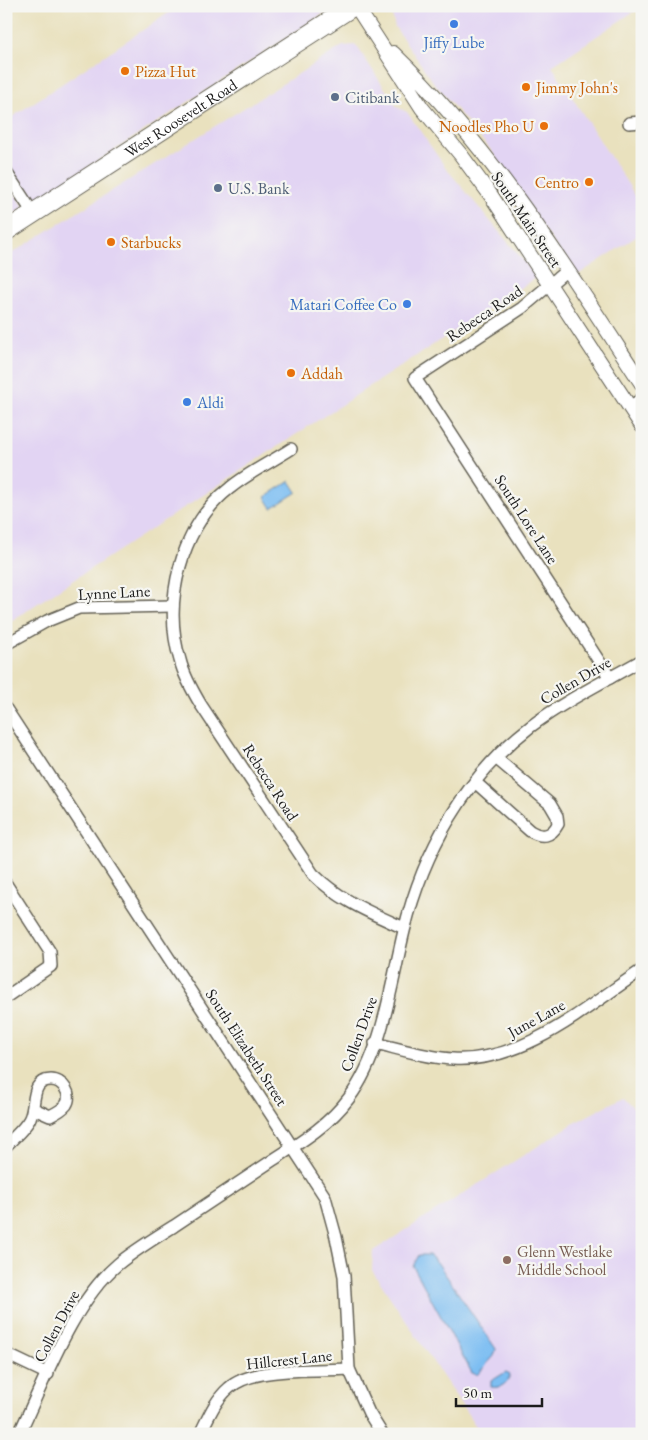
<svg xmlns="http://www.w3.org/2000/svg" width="648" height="1440" viewBox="0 0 648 1440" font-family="'EB Garamond',serif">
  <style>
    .built { fill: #e2d4f3 }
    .water { fill: #7dbef2; stroke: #4c6d87 }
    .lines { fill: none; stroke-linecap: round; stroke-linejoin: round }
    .minor-casing { stroke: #646155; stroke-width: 14 }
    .tertiary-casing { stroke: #646155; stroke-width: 16 }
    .primary-casing { stroke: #646155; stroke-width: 21 }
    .minor { stroke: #fff; stroke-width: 11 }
    .tertiary { stroke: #fff; stroke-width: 14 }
    .primary { stroke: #fff; stroke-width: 19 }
    .shop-dot { fill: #3f7fe0; stroke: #f6f6f2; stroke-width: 2 }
    .food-dot { fill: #e8710a; stroke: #f6f6f2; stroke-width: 2 }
    .service-dot { fill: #5c6f8a; stroke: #f6f6f2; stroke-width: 2 }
    .education-dot { fill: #8d6e63; stroke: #f6f6f2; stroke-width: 2 }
    .labels { text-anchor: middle; stroke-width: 4.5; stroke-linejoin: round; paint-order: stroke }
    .shop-label { font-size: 16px; fill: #366cbe; stroke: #f6f6f2 }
    .food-label { font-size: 16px; fill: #c56008; stroke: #f6f6f2; text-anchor: start }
    .service-label { font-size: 16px; fill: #4e5e75; stroke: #f6f6f2; text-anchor: start }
    .street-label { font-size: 16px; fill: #1c1c1c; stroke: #f6f6f2 }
    .education-label { font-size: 16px; fill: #785e54; stroke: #f6f6f2; text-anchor: start }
  </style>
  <rect width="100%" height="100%" fill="#f6f6f2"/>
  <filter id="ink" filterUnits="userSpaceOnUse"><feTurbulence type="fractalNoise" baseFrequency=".02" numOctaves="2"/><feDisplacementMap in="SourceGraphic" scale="10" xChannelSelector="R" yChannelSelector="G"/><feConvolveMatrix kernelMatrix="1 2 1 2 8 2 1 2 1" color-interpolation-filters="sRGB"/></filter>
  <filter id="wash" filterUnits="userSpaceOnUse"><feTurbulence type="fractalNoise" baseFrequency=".0096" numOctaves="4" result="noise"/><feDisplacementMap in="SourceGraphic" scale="20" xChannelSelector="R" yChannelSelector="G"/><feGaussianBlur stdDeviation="1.12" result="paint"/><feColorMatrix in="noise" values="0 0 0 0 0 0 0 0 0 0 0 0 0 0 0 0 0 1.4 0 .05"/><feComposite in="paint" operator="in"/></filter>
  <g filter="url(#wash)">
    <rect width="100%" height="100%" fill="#e9e1be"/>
    <g class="built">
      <path d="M179,6H335L33,203L6,163V121Z"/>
      <path d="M395,6H642L552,66L642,206V233L576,276L490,149L434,83L395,27L392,14Z"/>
      <path d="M356,45L397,107L407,112L445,167L537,277L6,624V257L343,46Z"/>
      <path d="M6,180L24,207L6,219Z"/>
      <path d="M623,1097L642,1117V1434H481L372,1270L373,1251L576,1122Z"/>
    </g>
    <g class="water">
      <path d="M290,481L297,492L272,508L265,497Z"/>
      <path d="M419,1255H429L437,1262L496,1349L494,1356L477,1375L472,1373L413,1266Z"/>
      <path d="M506,1372L510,1374C508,1383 501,1389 491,1387V1381Z"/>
    </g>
  </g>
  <g filter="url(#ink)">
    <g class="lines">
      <g class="minor-casing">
        <g id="minor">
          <path d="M629,123L642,122"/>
          <path d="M6,172L33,213"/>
          <path d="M567,270L522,308L415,378L610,678"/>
          <path d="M629,407L642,399"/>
          <path d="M291,449C271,462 248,473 230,488C181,526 162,602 180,660C184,676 192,690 201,705L313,874C339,900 371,913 404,928"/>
          <path d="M6,644L47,621L79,608L173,606"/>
          <path d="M6,709L325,1197L336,1237L344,1276L349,1369L369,1413L382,1434"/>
          <path d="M475,782L530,831C542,838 551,837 558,824L557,816L550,804L497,759"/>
          <path d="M6,884L50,952L51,966L6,997"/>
          <path d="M375,1043C400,1049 428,1058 453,1059C524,1063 586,1007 642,970"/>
          <path d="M6,1146C14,1137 24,1129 29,1120C37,1107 29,1080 51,1080C63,1080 73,1095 66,1105C62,1110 56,1113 50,1116L34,1109"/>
          <path d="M6,1354L48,1374"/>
          <path d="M19,1434C45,1380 72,1303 118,1264C135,1250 155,1238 174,1226C207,1204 240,1182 273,1160C301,1142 329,1125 349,1098C383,1053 391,984 404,931C423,852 465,777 530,727C564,701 605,681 642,660"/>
          <path d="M200,1434C208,1418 215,1400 229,1388C253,1366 317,1371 349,1369"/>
        </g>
      </g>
      <g class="tertiary-casing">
        <g id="tertiary">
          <path d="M356,6L422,108L461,155L492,197L642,426"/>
          <path d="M393,53C493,149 567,269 642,384"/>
        </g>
      </g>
      <g class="primary-casing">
        <g id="primary">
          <path id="s1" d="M6,231L353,6"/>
        </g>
      </g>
      <use href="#minor" class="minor"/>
      <use href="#tertiary" class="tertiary"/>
      <use href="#primary" class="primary"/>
    </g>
  </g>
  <g class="shop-dot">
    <circle cx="454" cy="24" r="5"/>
    <circle cx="407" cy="304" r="5"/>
    <circle cx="187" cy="402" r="5"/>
  </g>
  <g class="food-dot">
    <circle cx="125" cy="71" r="5"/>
    <circle cx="526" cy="87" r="5"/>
    <circle cx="544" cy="126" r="5"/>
    <circle cx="589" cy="182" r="5"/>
    <circle cx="111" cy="242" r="5"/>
    <circle cx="291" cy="373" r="5"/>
  </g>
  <g class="service-dot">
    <circle cx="335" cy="97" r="5"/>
    <circle cx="218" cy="188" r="5"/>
  </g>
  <circle class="education-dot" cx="507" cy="1260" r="5"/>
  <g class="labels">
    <g class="shop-label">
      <text x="454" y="48">Jiffy Lube</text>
      <text x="397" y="310" text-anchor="end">Matari Coffee Co</text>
      <text x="197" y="408" text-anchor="start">Aldi</text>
    </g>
    <g class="food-label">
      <text x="135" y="77">Pizza Hut</text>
      <text x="536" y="93">Jimmy John's</text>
      <text x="534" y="132" text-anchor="end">Noodles Pho U</text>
      <text x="579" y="188" text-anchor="end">Centro</text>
      <text x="121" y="248">Starbucks</text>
      <text x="301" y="379">Addah</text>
    </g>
    <g class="service-label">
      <text x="345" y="103">Citibank</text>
      <text x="228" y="194">U.S. Bank</text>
    </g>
    <g class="street-label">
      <text dy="6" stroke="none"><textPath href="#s1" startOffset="208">West Roosevelt Road</textPath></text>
      <text transform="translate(527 219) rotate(56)" y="6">South Main Street</text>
      <text transform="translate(484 313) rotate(-34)" y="6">Rebecca Road</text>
      <text transform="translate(527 519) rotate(57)" y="6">South Lore Lane</text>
      <text transform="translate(114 592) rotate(-3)" y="6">Lynne Lane</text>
      <text transform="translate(575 680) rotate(-30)" y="6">Collen Drive</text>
      <text transform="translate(271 782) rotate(57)" y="6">Rebecca Road</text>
      <text transform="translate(536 1018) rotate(-29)" y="6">June Lane</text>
      <text transform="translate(358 1034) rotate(-70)" y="6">Collen Drive</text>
      <text transform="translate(247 1047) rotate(57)" y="6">South Elizabeth Street</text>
      <text transform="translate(56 1326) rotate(-62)" y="6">Collen Drive</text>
      <text transform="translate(289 1359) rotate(-6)" y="6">Hillcrest Lane</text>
    </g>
    <g class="education-label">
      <text x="517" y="1257">Glenn Westlake<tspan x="517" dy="18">Middle School</tspan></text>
    </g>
  </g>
  <rect width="648" height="1440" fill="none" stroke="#f6f6f2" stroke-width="25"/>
  <path d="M456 1398v8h86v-8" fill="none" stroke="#1c1c1c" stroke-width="2.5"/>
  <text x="463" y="1398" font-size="15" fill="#1c1c1c" stroke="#f6f6f2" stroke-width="4" paint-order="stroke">50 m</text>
</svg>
